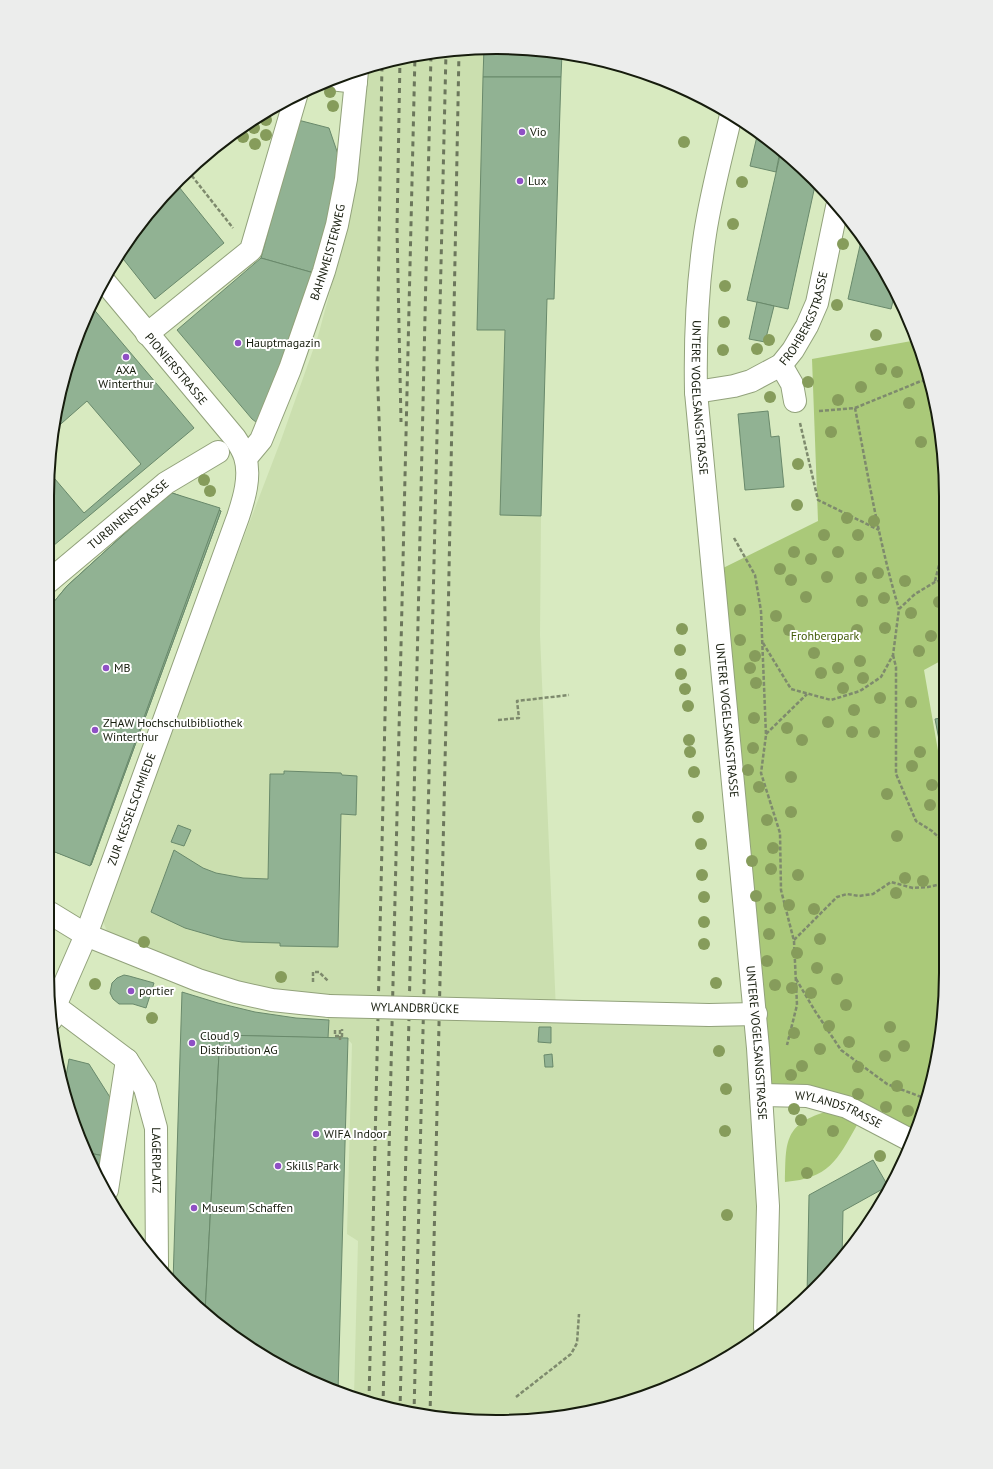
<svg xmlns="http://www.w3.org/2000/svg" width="993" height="1469" viewBox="0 0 993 1469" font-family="'PT Sans',sans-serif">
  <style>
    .built { fill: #cbdfaf }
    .green { fill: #aac979 }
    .building { fill: #91b293; stroke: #69896b }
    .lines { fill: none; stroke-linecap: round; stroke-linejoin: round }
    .minor-casing { stroke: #92a27b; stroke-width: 24 }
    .path { stroke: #7e8a6d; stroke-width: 2.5; stroke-dasharray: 4 2; stroke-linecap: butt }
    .minor { stroke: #fff; stroke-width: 22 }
    .rail { stroke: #6c775c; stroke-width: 3; stroke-dasharray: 5 5; stroke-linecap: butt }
    .minor-bridge-casing { stroke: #92a27b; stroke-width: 24; stroke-linecap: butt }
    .path-bridge { stroke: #7e8a6d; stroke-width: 2.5; stroke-dasharray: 4 2; stroke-linecap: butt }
    .minor-bridge { stroke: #fff; stroke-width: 22 }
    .tree { fill: #869c5b }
    .poi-dot { fill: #8f50c5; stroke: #fff; stroke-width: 1.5 }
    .labels { text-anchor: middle; stroke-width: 4; stroke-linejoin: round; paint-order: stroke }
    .poi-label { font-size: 12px; fill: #161c0d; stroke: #fff; text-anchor: start }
    .street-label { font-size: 12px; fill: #161c0d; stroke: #fff }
    .park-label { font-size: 12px; fill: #435c09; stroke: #fff }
    .rim { fill: none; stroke: #161c0d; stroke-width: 2 }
  </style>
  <rect width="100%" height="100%" fill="#d8eac0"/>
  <path class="built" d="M484,48L477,329L505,330L500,514L541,516L540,635L556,1011L756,1014L765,1328L721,1362L641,1398L584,1413L467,1421L409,1413L354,1397L358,1241L347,1234L352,1044L347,1038H328V999L263,990L198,972L119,938L107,931L102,919L208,631L281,440L318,336L340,255L352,201L366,69L409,56Z"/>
  <g class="green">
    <path d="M917,340L937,409L946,497V658L924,670L946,797V972L937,1060L910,1140L847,1107L761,1095L713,573L818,521L812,359Z"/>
    <path d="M825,1112L834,1113L857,1125C837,1161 829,1178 785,1182C786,1144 783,1125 825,1112Z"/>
  </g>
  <g class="building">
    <path d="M496,47L562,53L561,77H483L484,48Z"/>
    <path d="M483,77H561L554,299H547L541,516L500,515L505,330H477Z"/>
    <path d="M298,120L329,128L341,163L325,238L314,273L261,258Z"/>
    <path d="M758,132L780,151L776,172L750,166Z"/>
    <path d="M781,151L816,181L788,309L747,300Z"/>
    <path d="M175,182L224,243L155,299L120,255L140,223Z"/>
    <path d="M861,241L867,242L870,247L895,293L891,309L848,299Z"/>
    <path d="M261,258L314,273L259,421L256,422L252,419L177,330Z"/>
    <path d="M757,302L774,306L765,342L749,339Z"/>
    <path d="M91,306L194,428L47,551V496L49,472L84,513L141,464L87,401L54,430L56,409Z"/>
    <path d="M768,411L771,437L779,436L784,487L745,490L738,414Z"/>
    <path d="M172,493L221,511L91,865L50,850L48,609L67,586L145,515Z"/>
    <path d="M172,493L221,511L91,865L50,850L49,775L78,697L48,687V633L95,650L145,515Z"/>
    <path d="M172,493L220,508L90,866L50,850L48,609L67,586L145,515Z"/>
    <path d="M946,717V749L941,750L935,719Z"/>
    <path d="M284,771L341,773L342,775L357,776L356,815L341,814L338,947L280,946V943L242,942L223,939L185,928L151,912L174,850L203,868L216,873L243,878L268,879L270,774H284Z"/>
    <path d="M178,825L191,830L184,846L171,842Z"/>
    <path d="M124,975L129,976L154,983L146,1008L133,1004H119L113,999L110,993L112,983L117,978Z"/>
    <path d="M182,992L218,1003L255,1012L296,1018L329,1020L328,1038L220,1035L205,1313L173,1283Z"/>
    <path d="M539,1027H551V1043L538,1042Z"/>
    <path d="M220,1035L348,1038L338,1392L325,1388L223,1329L205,1313Z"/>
    <path d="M552,1054L553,1067H545L544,1055Z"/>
    <path d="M69,1059L89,1064L113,1102L104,1156L89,1153L71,1117L64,1088Z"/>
    <path d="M89,1153L104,1156L100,1176Z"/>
    <path d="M873,1160L888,1186L843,1211L842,1259L815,1290L807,1296L809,1195Z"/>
  </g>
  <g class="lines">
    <g class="minor-casing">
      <g id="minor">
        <path d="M331,79L356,82"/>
        <path id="s1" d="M731,115C722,154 711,194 705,234C697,287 695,339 696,392L758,1048L768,1206L765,1328"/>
        <path d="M147,334L251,250L296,96"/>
        <path d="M781,365L792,384L795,401"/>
        <path id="s2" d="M696,392L734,386L751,381L781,365L793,350L807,326L817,303L837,207"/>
        <path id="s3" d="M246,458L261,440L290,369L324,271L337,225L346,179L357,71"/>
        <path id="s4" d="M48,582L166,483L218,452"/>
        <path d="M50,913L86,935L198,980L236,992L272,1000L329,1006"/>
        <path id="s5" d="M55,1006L127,1060L145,1088L156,1128L157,1266"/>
        <path d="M709,1015L756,1014"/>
        <path id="s6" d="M51,1020L55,1006L86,935L238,517C244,499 251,476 245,457C243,450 239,444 235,438L104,281"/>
        <path id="s7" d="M761,1095L807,1096L847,1107L910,1140"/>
        <path d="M107,1190L127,1060"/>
      </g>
    </g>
    <g class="path">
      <path d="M188,171L233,228"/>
      <path d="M855,408L921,381H929"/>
      <path d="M819,411L855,408C868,475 879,543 899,609"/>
      <path d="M800,423L818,500L879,530"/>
      <path d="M734,538L755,575L761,611L766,735L761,773L780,833L781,890L794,941L797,1005L787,1045"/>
      <path d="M935,581L946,537"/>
      <path d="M763,643L791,689L831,700L860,691L881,677L893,655L899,609L915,594L935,582L946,579"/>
      <path d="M893,655L896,667V774L916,821L932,831L946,844"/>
      <path d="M498,720L519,718L517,701L569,695"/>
      <path d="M766,734L807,694"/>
      <path d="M794,940L837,897L847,894L859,896L873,894L891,882L913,888L928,887L946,883"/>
      <path d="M796,979L815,1011L841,1050L887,1084L924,1098"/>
      <path d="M313,982V972H319L328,981"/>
      <path d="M335,1030V1036H342V1029"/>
      <path d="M516,1397L571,1354L577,1343L579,1314"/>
    </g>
    <use href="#minor" class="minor"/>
    <g class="rail">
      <path d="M400,58L397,229L401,422"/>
      <path d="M369,1401L386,674L384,557L377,362L382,64"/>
      <path d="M383,1406L415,55"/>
      <path d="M400,1411L431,54"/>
      <path d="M414,1414L446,52"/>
      <path d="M430,1416L447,676L459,51"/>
    </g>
    <g class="minor-bridge-casing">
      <g id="minor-bridge">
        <path id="s8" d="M329,1006L709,1015"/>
      </g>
    </g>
    <path class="path-bridge" d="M340,1040V1029"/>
    <use href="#minor-bridge" class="minor-bridge"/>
  </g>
  <g class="tree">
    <circle cx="330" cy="92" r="6"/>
    <circle cx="333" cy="106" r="6"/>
    <circle cx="266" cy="120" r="6"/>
    <circle cx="254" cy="128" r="6"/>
    <circle cx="266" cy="135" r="6"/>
    <circle cx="243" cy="137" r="6"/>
    <circle cx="684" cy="142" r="6"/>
    <circle cx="255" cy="144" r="6"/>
    <circle cx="742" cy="182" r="6"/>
    <circle cx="733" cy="224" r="6"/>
    <circle cx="843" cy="244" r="6"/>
    <circle cx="725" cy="286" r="6"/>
    <circle cx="837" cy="305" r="6"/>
    <circle cx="724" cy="322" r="6"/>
    <circle cx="876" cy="335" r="6"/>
    <circle cx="769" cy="340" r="6"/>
    <circle cx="757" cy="349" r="6"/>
    <circle cx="723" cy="350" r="6"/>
    <circle cx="881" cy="369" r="6"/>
    <circle cx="897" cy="372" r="6"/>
    <circle cx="808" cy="382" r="6"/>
    <circle cx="861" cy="387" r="6"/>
    <circle cx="770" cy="397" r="6"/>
    <circle cx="838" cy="400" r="6"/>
    <circle cx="909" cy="403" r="6"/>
    <circle cx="831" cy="432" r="6"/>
    <circle cx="921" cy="442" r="6"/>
    <circle cx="798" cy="464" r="6"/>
    <circle cx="204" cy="480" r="6"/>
    <circle cx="210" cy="491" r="6"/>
    <circle cx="797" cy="505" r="6"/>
    <circle cx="847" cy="518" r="6"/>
    <circle cx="874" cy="521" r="6"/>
    <circle cx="824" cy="535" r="6"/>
    <circle cx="858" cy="535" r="6"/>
    <circle cx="794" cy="552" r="6"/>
    <circle cx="838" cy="552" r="6"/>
    <circle cx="811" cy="559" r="6"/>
    <circle cx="780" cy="569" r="6"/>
    <circle cx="878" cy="573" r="6"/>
    <circle cx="827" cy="577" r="6"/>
    <circle cx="861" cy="578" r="6"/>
    <circle cx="791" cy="580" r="6"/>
    <circle cx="905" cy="581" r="6"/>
    <circle cx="806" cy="597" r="6"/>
    <circle cx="884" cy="598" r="6"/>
    <circle cx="862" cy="601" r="6"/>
    <circle cx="939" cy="602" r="6"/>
    <circle cx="740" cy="610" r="6"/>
    <circle cx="911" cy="613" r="6"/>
    <circle cx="776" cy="616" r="6"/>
    <circle cx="885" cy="628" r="6"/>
    <circle cx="682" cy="629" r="6"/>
    <circle cx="789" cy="630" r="6"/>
    <circle cx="857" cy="630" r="6"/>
    <circle cx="931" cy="636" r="6"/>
    <circle cx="740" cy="640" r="6"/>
    <circle cx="680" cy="650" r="6"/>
    <circle cx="919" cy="651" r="6"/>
    <circle cx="814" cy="653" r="6"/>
    <circle cx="755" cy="656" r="6"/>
    <circle cx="860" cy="661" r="6"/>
    <circle cx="750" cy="668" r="6"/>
    <circle cx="838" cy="668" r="6"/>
    <circle cx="821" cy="673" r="6"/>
    <circle cx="681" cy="674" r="6"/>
    <circle cx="863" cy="678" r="6"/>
    <circle cx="756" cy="683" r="6"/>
    <circle cx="843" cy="688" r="6"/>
    <circle cx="685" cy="689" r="6"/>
    <circle cx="880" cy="698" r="6"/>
    <circle cx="911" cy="702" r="6"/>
    <circle cx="688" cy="706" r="6"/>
    <circle cx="854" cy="710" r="6"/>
    <circle cx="754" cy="718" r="6"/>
    <circle cx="828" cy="722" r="6"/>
    <circle cx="787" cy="728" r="6"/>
    <circle cx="852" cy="732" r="6"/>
    <circle cx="874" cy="732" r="6"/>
    <circle cx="689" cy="740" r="6"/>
    <circle cx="802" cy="740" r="6"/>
    <circle cx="753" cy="748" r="6"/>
    <circle cx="690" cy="752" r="6"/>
    <circle cx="920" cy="752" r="6"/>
    <circle cx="912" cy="766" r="6"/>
    <circle cx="748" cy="770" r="6"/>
    <circle cx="694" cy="772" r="6"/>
    <circle cx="791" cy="777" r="6"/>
    <circle cx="932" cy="785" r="6"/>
    <circle cx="759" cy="787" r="6"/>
    <circle cx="887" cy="794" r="6"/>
    <circle cx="930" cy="805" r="6"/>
    <circle cx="791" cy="812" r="6"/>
    <circle cx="698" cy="817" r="6"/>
    <circle cx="767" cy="820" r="6"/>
    <circle cx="897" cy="836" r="6"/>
    <circle cx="701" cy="844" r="6"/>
    <circle cx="773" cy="848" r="6"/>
    <circle cx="752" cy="861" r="6"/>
    <circle cx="771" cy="869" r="6"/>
    <circle cx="702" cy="875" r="6"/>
    <circle cx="798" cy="875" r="6"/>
    <circle cx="905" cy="878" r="6"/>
    <circle cx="923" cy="881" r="6"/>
    <circle cx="896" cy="893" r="6"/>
    <circle cx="756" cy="896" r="6"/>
    <circle cx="704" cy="897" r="6"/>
    <circle cx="789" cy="905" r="6"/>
    <circle cx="770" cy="908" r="6"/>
    <circle cx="814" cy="909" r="6"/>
    <circle cx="704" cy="922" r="6"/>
    <circle cx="769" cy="934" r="6"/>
    <circle cx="820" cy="939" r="6"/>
    <circle cx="144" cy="942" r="6"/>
    <circle cx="704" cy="944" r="6"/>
    <circle cx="797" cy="953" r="6"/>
    <circle cx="767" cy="961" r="6"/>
    <circle cx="817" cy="968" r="6"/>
    <circle cx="281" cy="977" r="6"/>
    <circle cx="837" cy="979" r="6"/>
    <circle cx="716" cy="983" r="6"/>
    <circle cx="95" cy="984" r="6"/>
    <circle cx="775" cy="985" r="6"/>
    <circle cx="792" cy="988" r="6"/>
    <circle cx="811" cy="993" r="6"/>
    <circle cx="846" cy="1005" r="6"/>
    <circle cx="152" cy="1018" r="6"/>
    <circle cx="829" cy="1026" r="6"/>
    <circle cx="890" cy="1027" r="6"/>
    <circle cx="794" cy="1033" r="6"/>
    <circle cx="849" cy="1042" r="6"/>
    <circle cx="904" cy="1046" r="6"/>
    <circle cx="820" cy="1049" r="6"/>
    <circle cx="719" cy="1051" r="6"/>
    <circle cx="885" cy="1056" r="6"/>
    <circle cx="802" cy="1066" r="6"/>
    <circle cx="858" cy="1067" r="6"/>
    <circle cx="791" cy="1075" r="6"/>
    <circle cx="897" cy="1086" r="6"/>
    <circle cx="726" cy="1089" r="6"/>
    <circle cx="858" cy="1094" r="6"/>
    <circle cx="886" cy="1107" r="6"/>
    <circle cx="794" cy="1109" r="6"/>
    <circle cx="908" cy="1111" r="6"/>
    <circle cx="801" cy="1120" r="6"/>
    <circle cx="725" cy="1131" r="6"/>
    <circle cx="833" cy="1131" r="6"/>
    <circle cx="880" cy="1156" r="6"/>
    <circle cx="807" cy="1173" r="6"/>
    <circle cx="727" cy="1215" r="6"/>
  </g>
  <g class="poi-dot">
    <circle cx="522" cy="132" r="4"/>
    <circle cx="520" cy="181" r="4"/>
    <circle cx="238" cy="343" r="4"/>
    <circle cx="126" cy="357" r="4"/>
    <circle cx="106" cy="668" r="4"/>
    <circle cx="95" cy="730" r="4"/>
    <circle cx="131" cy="991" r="4"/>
    <circle cx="192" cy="1043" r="4"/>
    <circle cx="316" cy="1134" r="4"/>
    <circle cx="278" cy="1166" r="4"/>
    <circle cx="194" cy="1208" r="4"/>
  </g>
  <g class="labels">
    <g class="poi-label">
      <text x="530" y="136">Vio</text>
      <text x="528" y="185">Lux</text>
      <text x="246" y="347">Hauptmagazin</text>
      <text x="126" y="374" text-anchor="middle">AXA<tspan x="126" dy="14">Winterthur</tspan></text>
      <text x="114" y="672">MB</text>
      <text x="103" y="727">ZHAW Hochschulbibliothek<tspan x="103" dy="14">Winterthur</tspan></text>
      <text x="139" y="995">portier</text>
      <text x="200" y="1040">Cloud 9<tspan x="200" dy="14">Distribution AG</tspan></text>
      <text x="324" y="1138">WIFA Indoor</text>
      <text x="286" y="1170">Skills Park</text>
      <text x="202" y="1212">Museum Schaffen</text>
    </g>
    <g class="street-label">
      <text dy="4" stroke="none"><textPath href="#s3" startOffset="223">BAHNMEISTERWEG</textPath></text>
      <text dy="4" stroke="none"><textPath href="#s2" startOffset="143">FROHBERGSTRASSE</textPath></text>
      <text transform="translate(176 369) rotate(50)" y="4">PIONIERSTRASSE</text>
      <text dy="4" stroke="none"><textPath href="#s1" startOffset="286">UNTERE VOGELSANGSTRASSE</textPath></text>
      <text dy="4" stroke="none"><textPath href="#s4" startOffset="105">TURBINENSTRASSE</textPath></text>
      <text dy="4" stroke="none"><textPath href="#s1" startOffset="610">UNTERE VOGELSANGSTRASSE</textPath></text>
      <text dy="4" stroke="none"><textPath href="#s6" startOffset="226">ZUR KESSELSCHMIEDE</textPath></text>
      <text dy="4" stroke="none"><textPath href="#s8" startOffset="86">WYLANDBRÜCKE</textPath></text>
      <text dy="4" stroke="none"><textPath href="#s1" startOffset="934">UNTERE VOGELSANGSTRASSE</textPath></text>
      <text dy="4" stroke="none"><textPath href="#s7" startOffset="80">WYLANDSTRASSE</textPath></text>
      <text dy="4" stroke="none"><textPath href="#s5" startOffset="197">LAGERPLATZ</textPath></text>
    </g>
    <g class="park-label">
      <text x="825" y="640">Frohbergpark</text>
    </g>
  </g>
  <path d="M0 0H993V1469H0ZM496 54H497A442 442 0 0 1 939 496V973A442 442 0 0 1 497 1415H496A442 442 0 0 1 54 973V496A442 442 0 0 1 496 54Z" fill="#ecedec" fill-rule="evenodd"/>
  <path class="rim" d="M496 54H497A442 442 0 0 1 939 496V973A442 442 0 0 1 497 1415H496A442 442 0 0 1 54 973V496A442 442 0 0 1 496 54Z"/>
</svg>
